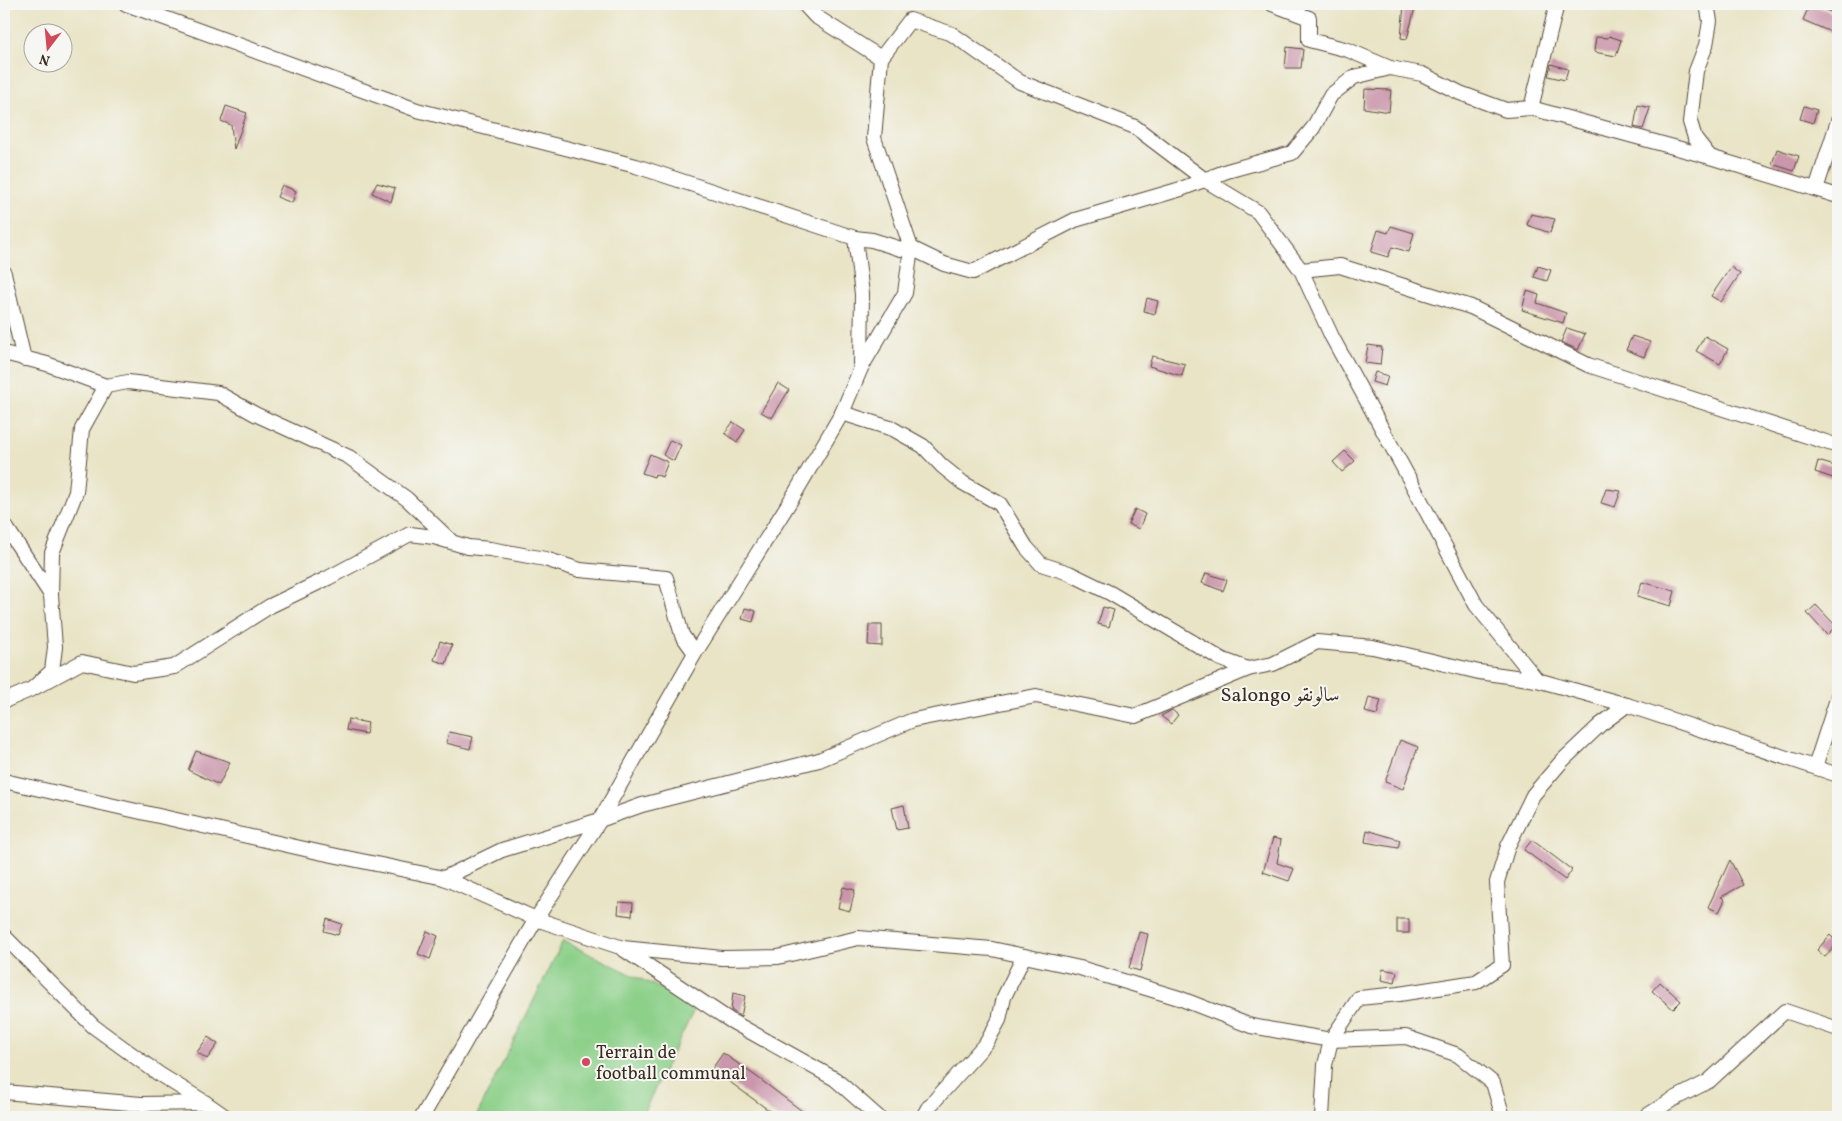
<svg xmlns="http://www.w3.org/2000/svg" width="1842" height="1121" viewBox="0 0 1842 1121" font-family="Vollkorn,Amiri,serif">
  <style>
    .green { fill: #8cd089; stroke: #647d54 }
    .building { fill: #ca96ab }
    .lines { fill: none; stroke-linecap: round; stroke-linejoin: round }
    .street-casing { stroke: #554637; stroke-width: 16 }
    .street { stroke: #fff; stroke-width: 14 }
    .poi-dot { fill: #d1495b; stroke: #f6f6f2; stroke-width: 2 }
    .labels { text-anchor: middle; stroke-width: 4; stroke-linejoin: round; paint-order: stroke }
    .poi-label { font-size: 18px; fill: #3b2a1e; stroke: #f6f6f2; text-anchor: start }
    .quarter-label { font-size: 20px; fill: #3b2a1e; stroke: #f6f6f2 }
  </style>
  <rect width="100%" height="100%" fill="#f6f6f2"/>
  <filter id="ink" filterUnits="userSpaceOnUse"><feTurbulence type="fractalNoise" baseFrequency=".02" numOctaves="2"/><feDisplacementMap in="SourceGraphic" scale="10" xChannelSelector="R" yChannelSelector="G"/><feConvolveMatrix kernelMatrix="1 2 1 2 8 2 1 2 1" color-interpolation-filters="sRGB"/></filter>
  <filter id="wash" filterUnits="userSpaceOnUse"><feTurbulence type="fractalNoise" baseFrequency=".0096" numOctaves="4" result="noise"/><feDisplacementMap in="SourceGraphic" scale="20" xChannelSelector="R" yChannelSelector="G"/><feGaussianBlur stdDeviation="1.12" result="paint"/><feColorMatrix in="noise" values="0 0 0 0 0 0 0 0 0 0 0 0 0 0 0 0 0 1.4 0 .05"/><feComposite in="paint" operator="in"/></filter>
  <g filter="url(#wash)">
    <rect width="100%" height="100%" fill="#e9e4c6"/>
    <path class="green" d="M563,941L696,1006L641,1117H476Z"/>
    <g id="blocks">
      <g class="building">
        <path d="M1404,4H1416L1407,39L1401,38Z"/>
        <path d="M1810,4L1838,15V21L1833,33L1803,20Z"/>
        <path d="M1609,36L1621,40L1616,56L1594,52L1596,37L1608,38Z"/>
        <path d="M1287,47L1303,49L1301,68H1285Z"/>
        <path d="M1551,64L1568,69L1565,80L1548,76Z"/>
        <path d="M1365,89L1391,90L1389,112L1364,108Z"/>
        <path d="M1638,105L1650,108L1643,129L1634,127Z"/>
        <path d="M226,106L247,113L234,149L231,125L221,121Z"/>
        <path d="M1804,106L1817,110L1813,123L1800,119Z"/>
        <path d="M1777,149L1799,156L1794,171L1772,164Z"/>
        <path d="M377,183L395,188L391,202L372,193Z"/>
        <path d="M282,185L296,191L292,203L277,197Z"/>
        <path d="M1531,214L1555,219L1550,233L1527,225Z"/>
        <path d="M1391,226L1414,233L1409,252L1392,247L1388,257L1371,252L1378,230L1388,233Z"/>
        <path d="M1538,266L1551,270L1547,281L1534,277Z"/>
        <path d="M1731,267L1740,274L1721,302L1711,296Z"/>
        <path d="M1527,291L1539,295L1537,303L1566,313L1563,323L1522,310Z"/>
        <path d="M1147,298L1158,301L1155,314L1144,311Z"/>
        <path d="M1567,328L1585,334L1578,350L1561,342Z"/>
        <path d="M1632,336L1650,342L1644,357L1626,350Z"/>
        <path d="M1705,336L1728,349L1720,364L1696,351Z"/>
        <path d="M1368,345L1382,347L1380,365L1365,363Z"/>
        <path d="M1152,356L1185,364L1182,376L1149,366Z"/>
        <path d="M1375,372L1388,376L1385,386L1372,382Z"/>
        <path d="M778,383L789,390L772,418L761,412Z"/>
        <path d="M733,422L745,430L737,442L725,433Z"/>
        <path d="M670,440L681,445L674,461L663,455Z"/>
        <path d="M1345,451L1355,461L1342,472L1333,462Z"/>
        <path d="M650,454L668,462L662,477L655,474L654,477L642,473Z"/>
        <path d="M1818,461L1838,467L1836,479L1815,472Z"/>
        <path d="M1606,489L1621,491L1615,507L1601,503Z"/>
        <path d="M1135,509L1145,514L1139,529L1128,524Z"/>
        <path d="M1206,573L1227,580L1223,591L1202,583Z"/>
        <path d="M1642,582L1675,591L1671,606L1637,596Z"/>
        <path d="M1816,605L1836,626L1827,635L1807,613Z"/>
        <path d="M1103,607L1114,610L1109,627L1098,624Z"/>
        <path d="M745,608L756,611L753,622L742,619Z"/>
        <path d="M869,625H882V646L868,645Z"/>
        <path d="M440,641L452,645L446,664L434,660Z"/>
        <path d="M1369,697L1381,700L1377,715L1365,712Z"/>
        <path d="M1172,710L1178,715L1171,724L1161,716Z"/>
        <path d="M348,719L368,723L366,734L346,730Z"/>
        <path d="M449,732L473,737L470,749L446,743Z"/>
        <path d="M1400,740L1418,747L1403,789L1385,782Z"/>
        <path d="M196,751L230,762L219,785L188,770Z"/>
        <path d="M904,805L908,828L897,830L892,808Z"/>
        <path d="M1367,830L1400,840L1398,848L1365,842Z"/>
        <path d="M1273,838L1281,840L1277,863L1294,869L1289,881L1263,872Z"/>
        <path d="M1532,840L1572,870L1565,880L1524,850Z"/>
        <path d="M1730,860L1743,885L1721,897L1725,900L1719,912L1708,907Z"/>
        <path d="M843,887L855,890L850,911L838,908Z"/>
        <path d="M619,902L633,903L632,916L618,914Z"/>
        <path d="M327,919L342,924L338,935L324,931Z"/>
        <rect x="1397" y="919" width="12" height="14"/>
        <path d="M427,931L438,936L430,959L418,954Z"/>
        <path d="M1139,932L1148,934L1140,971L1129,968Z"/>
        <path d="M1830,935L1838,943L1825,957L1817,950Z"/>
        <path d="M1383,969L1397,972L1395,983L1381,980Z"/>
        <path d="M1660,982L1681,1001L1673,1009L1652,991Z"/>
        <path d="M733,993L745,996L741,1017L731,1010Z"/>
        <path d="M208,1037L218,1044L207,1059L197,1052Z"/>
        <path d="M723,1053L757,1077L810,1117H778L712,1069Z"/>
      </g>
    </g>
  </g>
  <g filter="url(#ink)">
    <use href="#blocks" fill-opacity="0" stroke="#554637" stroke-width="1"/>
    <g class="lines">
      <g class="street-casing">
        <g id="street">
          <path d="M126,4L417,110L636,166L855,238L862,294L861,365"/>
          <path d="M1272,4L1309,18V40L1348,50L1390,68"/>
          <path d="M1707,4L1710,21L1706,45L1696,71L1690,122L1695,138L1710,157"/>
          <path d="M881,58L910,20L952,34L1020,82L1135,127L1205,180L1258,212L1301,270L1340,266L1471,307L1588,365L1838,446"/>
          <path d="M1531,108L1557,4"/>
          <path d="M1816,189L1838,121"/>
          <path d="M855,238L872,240L901,249L911,248L944,264L973,272L1075,220L1181,189L1227,171L1292,153L1313,128L1331,95L1354,77L1390,68L1422,74L1460,93L1506,110L1531,108L1710,157L1838,196"/>
          <path d="M1301,270L1332,337L1411,482L1476,605L1537,680"/>
          <path d="M4,273L24,359"/>
          <path d="M4,353L47,364L106,386L128,382L218,393L255,414L349,457L407,499L450,540"/>
          <path d="M842,413L893,429L923,446L942,466L963,483L1000,504L1026,547L1041,564L1069,573L1110,593L1221,659L1248,669"/>
          <path d="M4,524L51,595L55,647L52,671L32,689L4,701"/>
          <path d="M51,595L52,553L76,492L82,429L106,386"/>
          <path d="M32,689L82,662L133,673L174,667L270,606L328,578L410,534L434,537L468,547L490,549L545,559L580,570L666,578L682,635L695,653"/>
          <path d="M1815,767L1838,696"/>
          <path d="M4,781L318,852L444,878L536,919L620,947L731,1021L835,1079L878,1117"/>
          <path d="M444,878L502,850L600,820L642,805L819,760L913,720L1036,696L1135,716L1248,669L1273,664L1317,642L1373,647L1479,672L1537,680L1627,705L1838,775"/>
          <path d="M4,936L93,1026L159,1074L206,1103"/>
          <path d="M623,948L722,958L778,957L858,938L992,949L1080,968L1179,998L1251,1026L1331,1040L1406,1037L1458,1055L1493,1083L1503,1117"/>
          <path d="M4,1092L141,1104L206,1103L226,1117"/>
          <path d="M422,1117L536,919L600,820L695,653L794,495L842,413L861,368L905,293L911,248L874,138L881,58L815,16L804,4"/>
          <path d="M923,1117L928,1108L987,1042L999,1020L1004,997L1024,956"/>
          <path d="M1322,1117L1325,1065L1331,1040L1359,998L1399,994L1476,982L1502,965L1497,882L1508,846L1533,795L1562,761L1600,725L1627,705"/>
          <path d="M1645,1117L1670,1101L1709,1081L1785,1011L1838,1029"/>
        </g>
      </g>
      <use href="#street" class="street"/>
    </g>
  </g>
  <circle class="poi-dot" cx="586" cy="1062" r="5"/>
  <g class="labels">
    <g class="poi-label">
      <text x="596" y="1058">Terrain de<tspan x="596" dy="21">football communal</tspan></text>
    </g>
    <g class="quarter-label">
      <text x="1280" y="701">Salongo سالونقو</text>
    </g>
  </g>
  <rect width="1842" height="1121" fill="none" stroke="#f6f6f2" stroke-width="20"/>
  <g transform="translate(48 48) rotate(196)"><circle r="24" fill="#f6f6f2" stroke="#aba49d"/>
  <path d="M0-4L9 19L0 12L-9 19Z" fill="#d1495b"/>
  <text y="-8" font-size="14" font-weight="bold" text-anchor="middle" fill="#3b2a1e">N</text>
  </g>
</svg>
